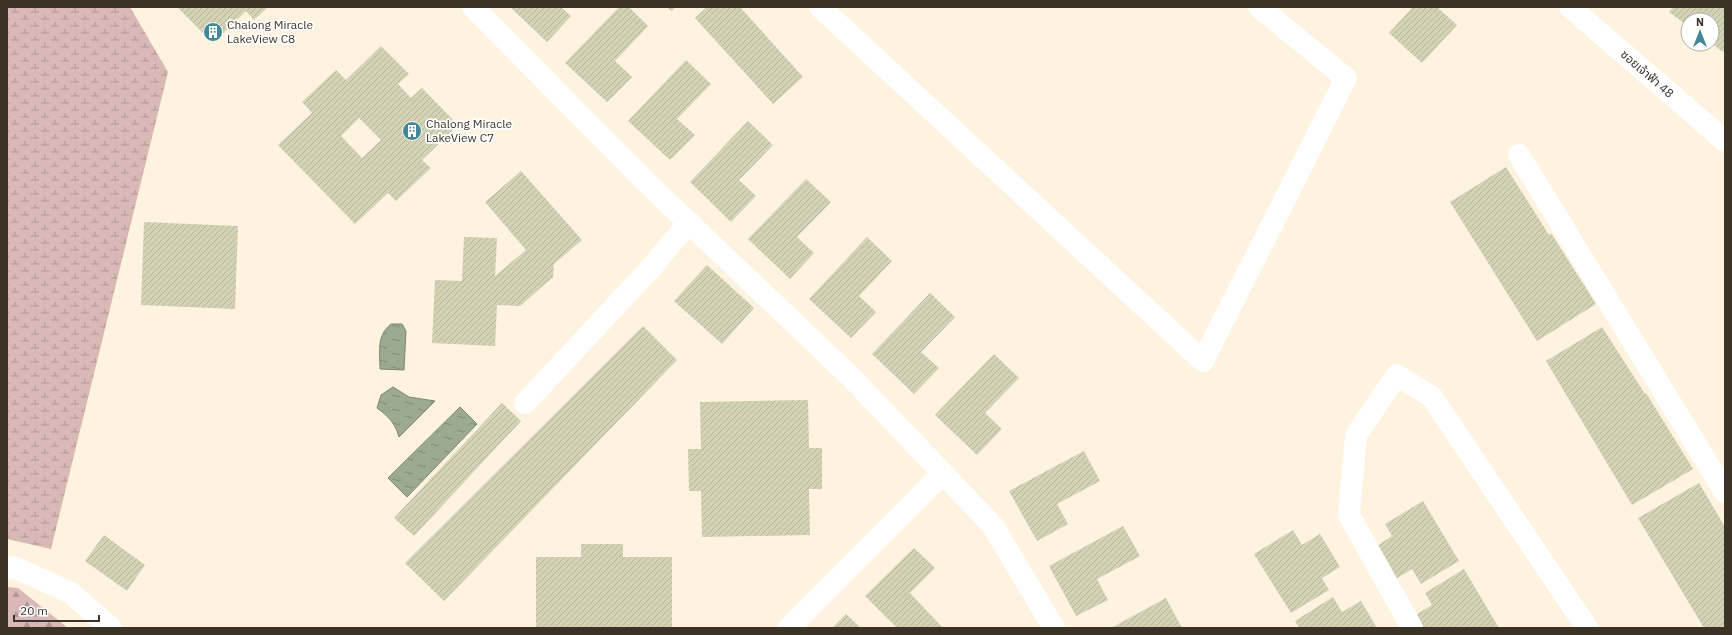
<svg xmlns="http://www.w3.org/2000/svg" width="1732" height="635" viewBox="0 0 1732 635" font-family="'IBM Plex Sans','Noto Sans Thai',sans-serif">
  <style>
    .forest { fill: url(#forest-firs) }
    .wetland { fill: url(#wetland-marsh) }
    .water { fill: url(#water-ripples); stroke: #7e8670 }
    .building { fill: url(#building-hatch); fill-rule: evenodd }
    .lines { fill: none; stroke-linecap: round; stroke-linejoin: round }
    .street { stroke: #fff; stroke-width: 22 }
    .labels { text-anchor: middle; stroke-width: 3.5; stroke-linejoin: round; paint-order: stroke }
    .poi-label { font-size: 12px; fill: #3c3327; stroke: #fff; text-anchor: start }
    .street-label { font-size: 12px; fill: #3c3327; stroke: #fff }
  </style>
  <defs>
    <pattern id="forest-firs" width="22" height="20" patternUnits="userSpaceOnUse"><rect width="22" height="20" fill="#d8b9b6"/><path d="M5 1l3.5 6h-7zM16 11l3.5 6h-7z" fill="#b09794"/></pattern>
    <pattern id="wetland-marsh" width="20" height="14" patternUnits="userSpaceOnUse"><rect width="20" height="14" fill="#d8b9b6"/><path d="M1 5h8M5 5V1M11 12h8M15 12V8" fill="none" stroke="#b09794"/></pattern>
    <pattern id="water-ripples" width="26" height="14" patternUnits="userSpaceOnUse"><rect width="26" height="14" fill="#9baa90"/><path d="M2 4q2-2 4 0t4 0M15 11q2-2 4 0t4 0" fill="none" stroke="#808b76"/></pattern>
    <pattern id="building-hatch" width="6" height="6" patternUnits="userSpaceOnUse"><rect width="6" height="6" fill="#d4d2b4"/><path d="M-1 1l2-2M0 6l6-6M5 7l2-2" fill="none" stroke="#b7b59b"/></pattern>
  </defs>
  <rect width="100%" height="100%" fill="#fff2df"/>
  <path class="forest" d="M7,587L18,588L68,628H7Z"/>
  <path class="wetland" d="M7,7H130L168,72L51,549L7,539Z"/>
  <g class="water">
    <path d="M391,324H402L406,331L404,370L380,369C380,352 376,336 391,324Z"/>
    <path d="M393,387L409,397L435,401L399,437C395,423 389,417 377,408L381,395Z"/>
    <path d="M460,407L477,424L407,497L388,478Z"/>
  </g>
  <g class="building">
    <path d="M177,7H268L254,20L246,11L213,43Z"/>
    <path d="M510,7H561L571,16L547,42Z"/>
    <path d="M619,7H629L648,26L615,61L632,77L607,102L565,63Z"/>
    <path d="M667,7H676L671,11Z"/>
    <path d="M707,7H740L803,77L773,104L695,18Z"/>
    <path d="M1413,7H1437L1457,25L1422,63L1389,33Z"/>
    <path d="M1673,7H1725V49L1723,52L1712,44V20H1688V26L1669,12Z"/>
    <path d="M381,46L409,74L398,84L411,98L422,88L458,125L422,160L431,168L396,201L388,193L355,224L278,145L312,113L302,102L336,70L346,80ZM359,118L381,140L362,158L341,136Z"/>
    <path d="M686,60L711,84L677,119L695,135L670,160L628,121Z"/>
    <path d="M748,121L773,145L739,180L756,196L731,222L690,182Z"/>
    <path d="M1506,167L1549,235L1551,233L1596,304L1537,341L1450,202Z"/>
    <path d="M521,171L582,240L554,264L553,277L520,306L497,305L495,346L432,343L435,280L462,281L464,237L497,238L495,276L526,250L485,202Z"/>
    <path d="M806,179L831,202L797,237L814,253L790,279L748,239Z"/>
    <path d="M144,222L238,226L235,309L141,305Z"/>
    <path d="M867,237L892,261L859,296L876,312L851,338L809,299Z"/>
    <path d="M707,265L754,308L722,344L674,301Z"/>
    <path d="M930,293L955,317L921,352L939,368L914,394L872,354Z"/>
    <path d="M643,326L677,360L444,601L405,563Z"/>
    <path d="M1602,327L1645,394L1646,393L1693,469L1632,505L1546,361Z"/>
    <path d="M994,354L1019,378L985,413L1002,429L977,455L935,415Z"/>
    <path d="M808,400L809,448H822V489H809L810,535L702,537L701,491H689L688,449H701L700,402Z"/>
    <path d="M502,403L521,421L414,536L394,518Z"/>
    <path d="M1084,451L1100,481L1057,504L1068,524L1037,541L1009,491Z"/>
    <path d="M1699,483L1725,527V628H1704L1638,518Z"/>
    <path d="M1423,501L1459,561L1421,584L1412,569L1394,580L1374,548L1392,536L1385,524Z"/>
    <path d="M1123,526L1140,556L1097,579L1108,600L1076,616L1049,566Z"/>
    <path d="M1293,530L1302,545L1320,534L1340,567L1322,578L1329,590L1291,613L1254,554Z"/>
    <path d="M104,535L145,565L127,591L85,561Z"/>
    <path d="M581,544H623V557H672V628H536V557H581Z"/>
    <path d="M914,548L935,568L910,593L943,628H897L865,596Z"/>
    <path d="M1464,569L1499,628H1421L1414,616L1432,605L1425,593Z"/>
    <path d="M1333,597L1342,612L1361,601L1377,628H1299L1295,621Z"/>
    <path d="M1166,598L1182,628H1111Z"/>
    <path d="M846,614L861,628H832Z"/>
  </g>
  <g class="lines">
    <g class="street">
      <path d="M473,7L648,184L851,377L993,526L1054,628"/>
      <path d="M820,7L1203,361L1346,78L1259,7"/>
      <path d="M1570,7L1725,141"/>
      <path d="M1519,155L1725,492"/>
      <path d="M525,403L651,268L689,222"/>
      <path d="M7,567L16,568L71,593L111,628"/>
      <path d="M789,628L943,473"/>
      <path d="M1412,628L1349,515L1356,435L1397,375L1432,397L1587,628"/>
    </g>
  </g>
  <defs>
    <g id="building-disc" transform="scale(1)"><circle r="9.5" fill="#428794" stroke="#fff"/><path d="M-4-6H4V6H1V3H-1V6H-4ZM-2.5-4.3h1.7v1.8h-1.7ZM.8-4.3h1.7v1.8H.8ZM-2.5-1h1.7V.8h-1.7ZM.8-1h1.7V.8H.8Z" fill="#fff"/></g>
  </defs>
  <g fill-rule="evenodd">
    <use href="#building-disc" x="213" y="32"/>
    <use href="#building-disc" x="412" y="131"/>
  </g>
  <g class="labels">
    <g class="poi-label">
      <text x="227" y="29">Chalong Miracle<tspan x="227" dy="14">LakeView C8</tspan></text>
      <text x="426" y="128">Chalong Miracle<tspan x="426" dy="14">LakeView C7</tspan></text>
    </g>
    <g class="street-label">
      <text transform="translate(1647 74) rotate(41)" y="4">ซอยเจ้าฟ้า 48</text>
    </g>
  </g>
  <rect width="1732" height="635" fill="none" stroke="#3c3327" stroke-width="16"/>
  <g transform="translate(1700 32)"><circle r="19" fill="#ffffff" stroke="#b1ada9"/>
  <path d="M0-3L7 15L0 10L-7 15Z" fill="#428794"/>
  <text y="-6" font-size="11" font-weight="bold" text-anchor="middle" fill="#3c3327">N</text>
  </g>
  <path d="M14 615v6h85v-6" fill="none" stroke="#3c3327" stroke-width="2"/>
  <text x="20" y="615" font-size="12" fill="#3c3327" stroke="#ffffff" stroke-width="3" paint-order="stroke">20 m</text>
</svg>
